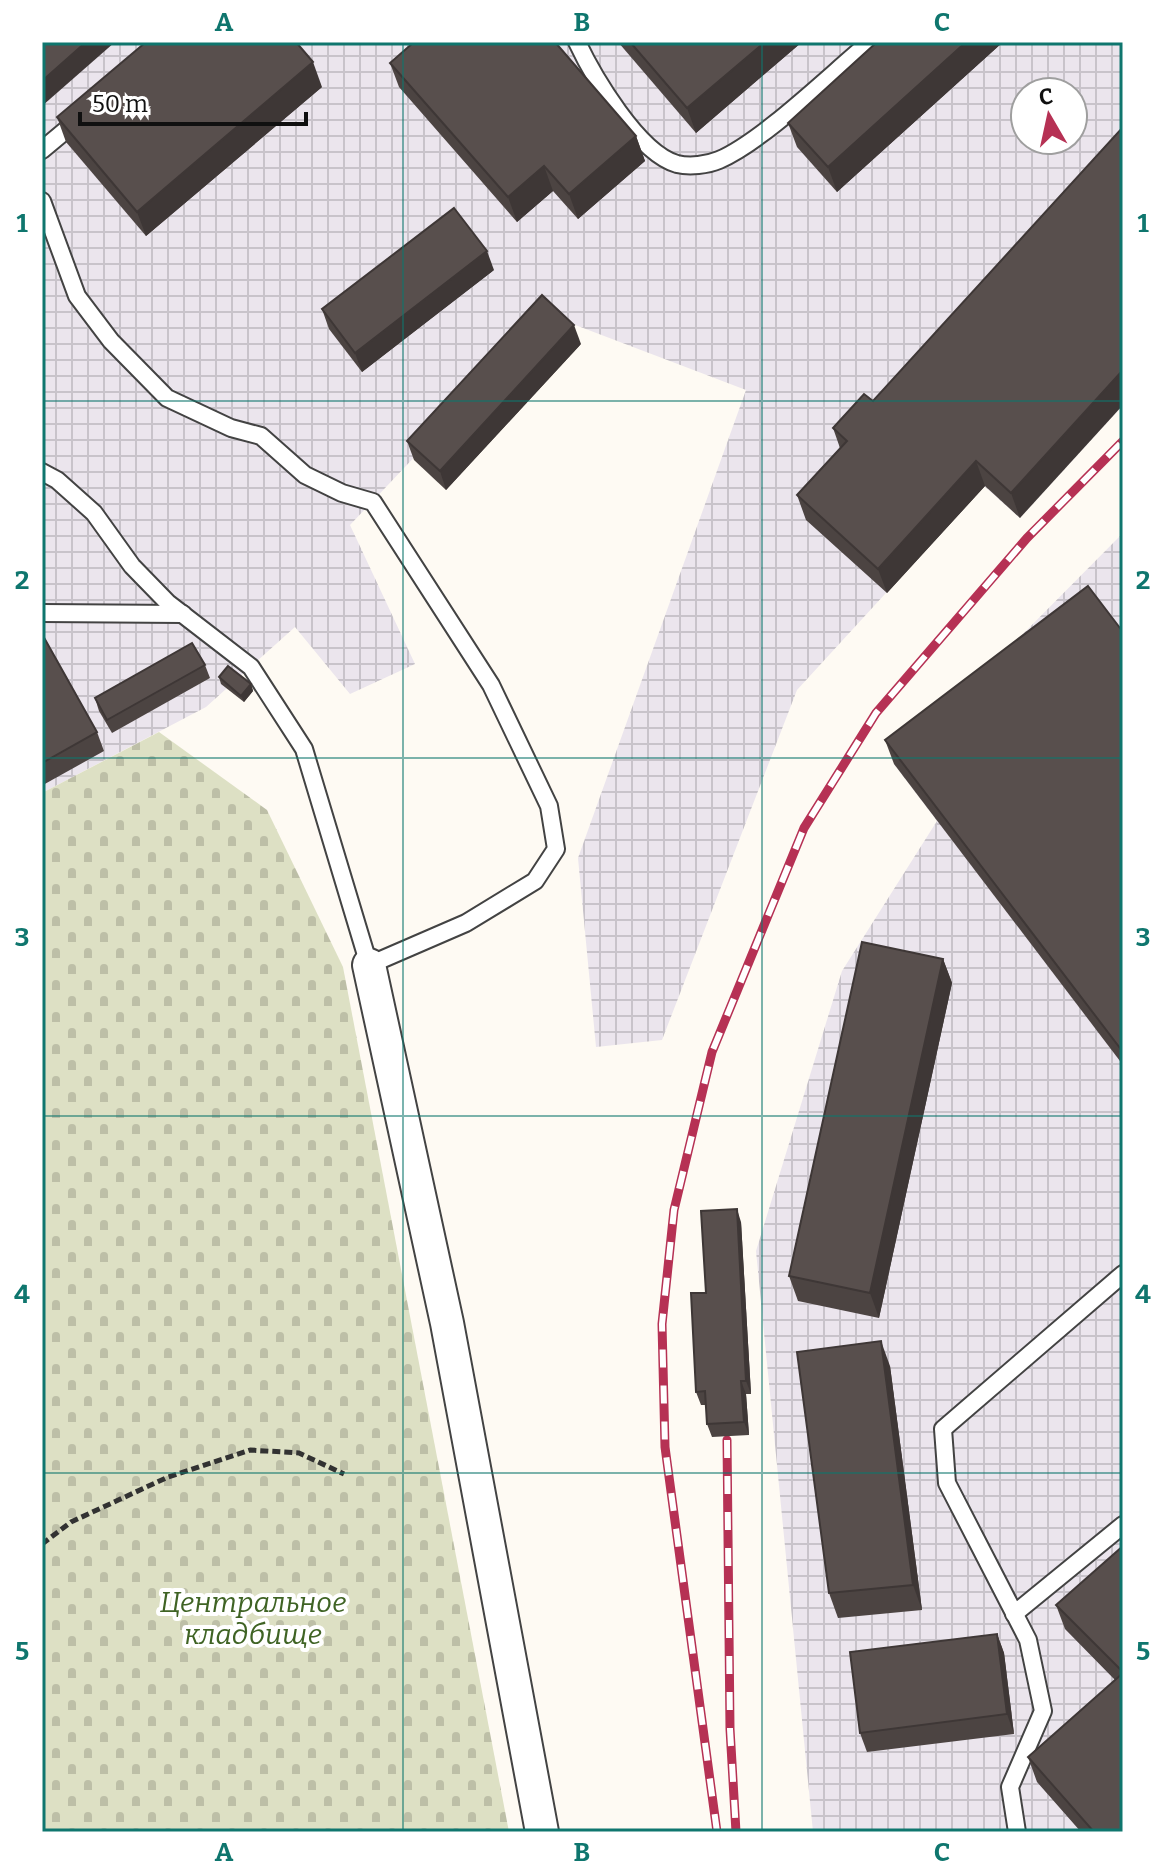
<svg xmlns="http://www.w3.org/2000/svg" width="1165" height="1874" viewBox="0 0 1165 1874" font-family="Bitter,serif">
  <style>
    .industrial { fill: url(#industrial-grid); fill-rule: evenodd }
    .cemetery { fill: url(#cemetery-stones) }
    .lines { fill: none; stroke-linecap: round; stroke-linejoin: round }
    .lane-casing { stroke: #434343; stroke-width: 20 }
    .street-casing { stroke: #434343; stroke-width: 36 }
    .path { stroke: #323232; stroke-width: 5; stroke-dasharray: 8 4; stroke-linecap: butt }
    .lane { stroke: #fff; stroke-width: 16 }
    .street { stroke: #fff; stroke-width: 32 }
    .rail-casing { stroke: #b63154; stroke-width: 9 }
    .rail { stroke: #fff; stroke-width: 6; stroke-dasharray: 18; stroke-linecap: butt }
    .wall { fill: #4c4442 }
    .shaded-wall { fill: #3e3736 }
    .building { fill: #584f4d; stroke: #3e3736; stroke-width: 2 }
    .grid { fill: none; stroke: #0f766e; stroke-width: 2; stroke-opacity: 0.55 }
    .labels { text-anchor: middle; stroke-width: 8; stroke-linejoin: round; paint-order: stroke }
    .park-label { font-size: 28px; font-style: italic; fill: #3f6324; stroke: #fff }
    .neatline { fill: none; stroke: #0f766e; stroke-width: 3 }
    .grid-label { font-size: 26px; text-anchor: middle; font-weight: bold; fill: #0f766e }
  </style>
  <defs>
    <pattern id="industrial-grid" width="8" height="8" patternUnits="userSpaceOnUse" patternTransform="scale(2)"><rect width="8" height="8" fill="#ebe5ed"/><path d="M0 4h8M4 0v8" fill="none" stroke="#c8c3ca"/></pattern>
    <pattern id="cemetery-stones" width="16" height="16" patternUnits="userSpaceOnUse" patternTransform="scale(2)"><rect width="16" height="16" fill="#dde0c4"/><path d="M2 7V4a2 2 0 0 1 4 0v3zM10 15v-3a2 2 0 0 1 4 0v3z" fill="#bdbfa7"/></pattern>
  </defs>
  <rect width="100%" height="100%" fill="#fefaf3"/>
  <g class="industrial">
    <path d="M42,42H1123V405L1020,518L984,486L797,690L662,1040L596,1047L578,858L746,390L549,315L350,525L415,664L350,694L295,627L206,707L42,793ZM1025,92H1073V140H1025Z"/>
    <path d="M1123,533V1832H813L756,1251L842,971L937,821L894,764Z"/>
  </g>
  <path class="cemetery" d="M159,732L267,810L343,967L509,1832H42V793Z"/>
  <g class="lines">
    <g class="lane-casing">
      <g id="lane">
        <path d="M577,42C593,76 638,153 677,164C690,167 707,165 719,160C763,141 830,75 870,42"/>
        <path d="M42,150L78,120"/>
        <path d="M42,201L77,296L111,341L167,398L231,428L261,436L305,475L342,493L373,502L491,685L549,806L556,849L535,881L466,923L369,965L304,749L251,667L168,603L132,566L94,513L57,480L42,472"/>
        <path d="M42,613L183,614"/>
        <path d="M1014,1614L1123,1525"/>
        <path d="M1017,1832L1010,1787L1043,1711L1028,1640L947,1483L943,1429L1123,1274"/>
      </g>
    </g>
    <g class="street-casing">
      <path id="street" d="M369,965L447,1323L542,1832"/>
    </g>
    <path class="path" d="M42,1544L71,1522L168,1477L250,1450L299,1453L344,1474"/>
    <use href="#lane" class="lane"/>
    <use href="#street" class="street"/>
    <g class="rail-casing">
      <g id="rail">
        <path d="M727,1440L730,1729L736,1832"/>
        <path d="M717,1832L665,1447L662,1324L674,1210L712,1052L804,828L876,713L1027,538L1123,441"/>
      </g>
    </g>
    <use href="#rail" class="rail"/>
  </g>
  <g class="wall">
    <path d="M618,42H802L696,133Z"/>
    <path d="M877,42H1003L837,192L797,147L788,123Z"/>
    <path d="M390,63L636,136L645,161L578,219L553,191L517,222L399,87Z"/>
    <path d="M322,87L146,236L66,142L57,117Z"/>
    <path d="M1123,127L1020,518L985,486L887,593L806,520L797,495L840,448L833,428L873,401Z"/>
    <path d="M494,270L362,372L329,329L322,309Z"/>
    <path d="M581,344L446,490L414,460L407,441Z"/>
    <path d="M1123,632V1065L894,764L885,740Z"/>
    <path d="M42,634L97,732L104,751L43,785L42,783Z"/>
    <path d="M205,665L210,678L112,733L99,711L95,698Z"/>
    <path d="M219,677L251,684L253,691L244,702L221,684Z"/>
    <path d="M943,959L952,983L879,1318L798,1301L789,1276Z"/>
    <path d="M741,1222L751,1394H746L749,1435L712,1437L707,1424L706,1405H701L696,1392L706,1293Z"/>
    <path d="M890,1366L922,1610L838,1618L829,1593Z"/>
    <path d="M1123,1546V1832H1081L1037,1782L1028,1757L1115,1680L1065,1629L1056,1605Z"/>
    <path d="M997,1634L1004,1653L1014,1734L867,1752L860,1733Z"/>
  </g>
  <g class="shaded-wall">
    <path d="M86,42H115L42,106V81Z"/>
    <path d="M765,42H802L696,133L687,108Z"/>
    <path d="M966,42H1003L837,192L828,167Z"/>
    <path d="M313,62L322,87L146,236L137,212Z"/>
    <path d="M636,136L645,161L578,219L569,194Z"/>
    <path d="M544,166L553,191L517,222L508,197Z"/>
    <path d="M487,251L494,270L362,372L355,353Z"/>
    <path d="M574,325L581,344L446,490L440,471Z"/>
    <path d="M1123,370V405L1020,518L1011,493Z"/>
    <path d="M976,461L985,486L887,593L878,569Z"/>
    <path d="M251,684L253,691L244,702L241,696Z"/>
    <path d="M943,959L952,983L879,1318L870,1293Z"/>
    <path d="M737,1209L741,1222L751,1394L746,1381Z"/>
    <path d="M881,1341L890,1366L922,1610L913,1585Z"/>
    <path d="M741,1381L746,1394L749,1435L744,1422Z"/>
    <path d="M997,1634L1004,1653L1014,1734L1007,1714Z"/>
  </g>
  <g class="building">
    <path d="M42,42H86L42,81Z"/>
    <path d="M146,42H296L313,62L137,212L57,117Z"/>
    <path d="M414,42H555L636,136L569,194L544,166L508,197L390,63Z"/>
    <path d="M630,42H765L687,108Z"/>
    <path d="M877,42H966L828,167L788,123Z"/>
    <path d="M1123,127V370L1011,493L976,461L878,569L797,495L847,441L833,428L864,394L873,401Z"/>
    <path d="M454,208L487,251L355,353L322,309Z"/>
    <path d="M542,295L574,325L440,471L407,441Z"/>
    <path d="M1088,586L1123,632V1052L885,740Z"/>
    <path d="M42,634L97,732L42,763Z"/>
    <path d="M192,643L205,665L107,720L95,698Z"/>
    <path d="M228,666L251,684L241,696L219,677Z"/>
    <path d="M862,942L943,959L870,1293L789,1276Z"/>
    <path d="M737,1209L746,1381H741L744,1422L707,1424L705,1391L696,1392L691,1293H706L701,1211Z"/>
    <path d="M881,1341L913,1585L829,1593L797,1352Z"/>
    <path d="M1123,1546V1672L1056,1605Z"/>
    <path d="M997,1634L1007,1714L860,1733L850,1652Z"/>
    <path d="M1123,1673V1832H1094L1028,1757Z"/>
  </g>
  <path class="grid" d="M403,42V1832M762,42V1832M42,401H1123M42,758H1123M42,1116H1123M42,1473H1123"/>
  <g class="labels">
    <g class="park-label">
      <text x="253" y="1612">Центральное<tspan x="253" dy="32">кладбище</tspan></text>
    </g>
  </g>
  <rect width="1165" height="1874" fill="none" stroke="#ffffff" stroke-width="88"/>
  <g transform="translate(1049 116) rotate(351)"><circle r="38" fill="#ffffff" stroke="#9f9f9f" stroke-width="2"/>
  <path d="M0-6L14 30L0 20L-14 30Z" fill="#b63154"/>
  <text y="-12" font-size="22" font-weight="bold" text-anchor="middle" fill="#101010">С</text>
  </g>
  <path d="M80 112v12h226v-12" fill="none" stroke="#101010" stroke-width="4"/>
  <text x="92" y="112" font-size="24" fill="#101010" stroke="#ffffff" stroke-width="6" paint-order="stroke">50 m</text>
  <rect x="44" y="44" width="1077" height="1786" class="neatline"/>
  <g class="grid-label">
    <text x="224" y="31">A</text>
    <text x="582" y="31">B</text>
    <text x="942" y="31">C</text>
    <text x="22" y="232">1</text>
    <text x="1143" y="232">1</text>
    <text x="22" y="589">2</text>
    <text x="1143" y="589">2</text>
    <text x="22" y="946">3</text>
    <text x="1143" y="946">3</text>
    <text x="22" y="1303">4</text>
    <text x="1143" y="1303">4</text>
    <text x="22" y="1660">5</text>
    <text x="1143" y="1660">5</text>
    <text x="224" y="1861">A</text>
    <text x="582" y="1861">B</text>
    <text x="942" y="1861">C</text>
  </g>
</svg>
